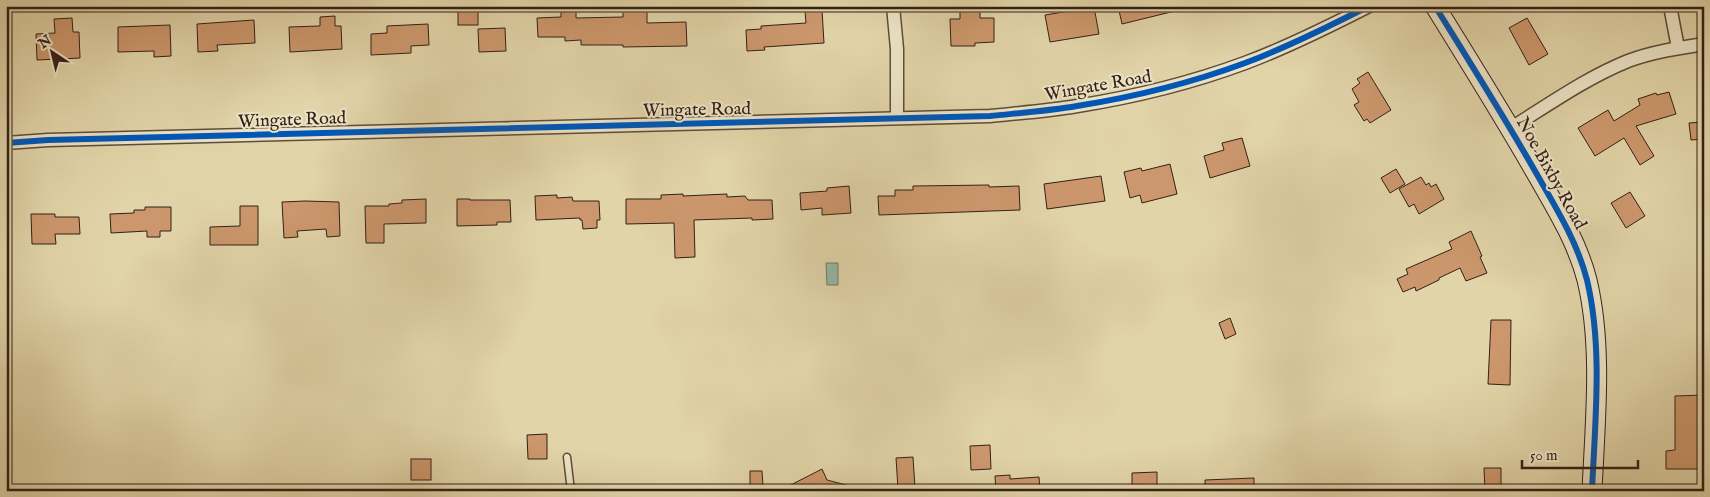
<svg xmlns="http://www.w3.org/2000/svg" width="1710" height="497" viewBox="0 0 1710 497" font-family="'IM FELL English',serif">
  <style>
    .water { fill: #95b8a4; stroke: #6e7b6b }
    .building { fill: #cc976c; stroke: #332016 }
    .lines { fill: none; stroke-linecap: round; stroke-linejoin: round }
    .lane-casing { stroke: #5e4d3a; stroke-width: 9 }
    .street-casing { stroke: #5e4d3a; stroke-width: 15 }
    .secondary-casing { stroke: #332016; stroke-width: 21 }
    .lane { stroke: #ece3c6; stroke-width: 6 }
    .street { stroke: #ece3c6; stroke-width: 12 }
    .secondary { stroke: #ece3c6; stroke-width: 19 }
    .cycleway-casing { stroke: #ece3c6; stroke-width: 9 }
    .cycleway { stroke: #0057b8; stroke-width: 6 }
    .labels { text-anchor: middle; stroke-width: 4; stroke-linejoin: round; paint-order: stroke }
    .street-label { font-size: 18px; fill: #332016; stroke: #ece3c6 }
  </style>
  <rect width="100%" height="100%" fill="#e1d4a8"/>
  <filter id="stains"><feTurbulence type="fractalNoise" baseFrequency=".004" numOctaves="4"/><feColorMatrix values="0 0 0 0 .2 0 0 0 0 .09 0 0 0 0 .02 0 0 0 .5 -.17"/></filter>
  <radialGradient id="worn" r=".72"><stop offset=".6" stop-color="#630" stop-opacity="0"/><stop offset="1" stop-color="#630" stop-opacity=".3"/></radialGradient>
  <path class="water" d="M826,263H838V285H827Z"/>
  <g class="building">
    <rect x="458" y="6" width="20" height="19"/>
    <path d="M960,6H980V18H994V42L975,43V46H951L950,19H960Z"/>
    <path d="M1118,6H1174L1175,11L1122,24Z"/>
    <path d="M1094,7L1099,34L1050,42L1045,15Z"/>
    <path d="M647,10V23L686,22L687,46L623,47V45H581V40L565,41V37H538L537,18L561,17V12L576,11V18L623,17V11Z"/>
    <path d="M822,10L824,43L764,47L765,50L747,51L746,30L761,29V26L806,23L805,11Z"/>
    <path d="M335,16V26H341L342,49L290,52L289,27L320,26V17Z"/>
    <path d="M72,18L73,32H79L80,58L37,60L36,34L55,33L54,19Z"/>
    <path d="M1527,18L1548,54L1529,65L1509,28Z"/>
    <path d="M254,20L255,43L217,45L218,51L198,52L197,24Z"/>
    <path d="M428,24L429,45L411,46V53L371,55V34L387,33V26Z"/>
    <path d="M170,25L171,56L154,57V51L118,52V27Z"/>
    <path d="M505,28L506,51L479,52L478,29Z"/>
    <path d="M1368,72L1391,110L1370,123L1367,119L1364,121L1354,105L1359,102L1352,89L1360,83L1357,79Z"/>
    <path d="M1669,92L1676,114L1636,126L1654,156L1640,165L1624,138L1595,156L1578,128L1608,110L1614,121L1640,105L1638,99L1656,93L1657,95Z"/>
    <path d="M1703,122L1704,139L1691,140L1689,123Z"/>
    <path d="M1242,138L1250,166L1210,178L1204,156L1224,150L1222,143Z"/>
    <path d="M1170,164L1177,194L1142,203L1140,195L1130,198L1124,172L1141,168L1142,171Z"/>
    <path d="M1396,169L1405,184L1390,193L1381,178Z"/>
    <path d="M1101,176L1105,201L1047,209L1044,184Z"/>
    <path d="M1421,177L1426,185L1429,183L1431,187L1436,184L1444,199L1419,214L1414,204L1409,207L1399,189Z"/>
    <path d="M989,185V187L1019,186L1020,210L879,215L878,196H895V190H913V186Z"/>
    <path d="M849,186L851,213L822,215V208L801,210L800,193L827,191V188Z"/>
    <path d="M1630,192L1645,216L1626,228L1611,203Z"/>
    <path d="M683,194V196L727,194V197L745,196L748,200H772L773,219L752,220V218L694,220L695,257L675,258L674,223L626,224V199H661V195Z"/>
    <path d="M557,195V198L572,197L573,201H599L600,220H597V228L583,229L582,220H580V218L536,220L535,196Z"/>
    <path d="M426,199V223L384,224V243H366L365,206H389V204L402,203V200Z"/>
    <path d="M457,199H470V200H510L511,222H497V225L457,226Z"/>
    <path d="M305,201L339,202L340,236L327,237L326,229L297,231L298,237L284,238L282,202Z"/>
    <path d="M240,206H258V245H210V227L240,226Z"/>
    <path d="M145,207H171V231H160V237H147V231L111,233L110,214L134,213V210H145Z"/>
    <path d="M31,214H55V217H79L80,234H55L56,244H32Z"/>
    <path d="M1471,231L1482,256L1480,257L1487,273L1466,281L1460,268L1439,278V280L1416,291L1415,287L1403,292L1397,279L1408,274L1406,269L1452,249L1449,242Z"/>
    <path d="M1230,318L1236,334L1225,339L1219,323Z"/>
    <path d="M1491,320H1511L1510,385L1488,384Z"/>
    <path d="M1704,395V469H1666V451L1675,450V396Z"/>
    <path d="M547,434V459H528L527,435Z"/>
    <path d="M990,445L991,469L971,470L970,446Z"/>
    <path d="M913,457L915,488L898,489L896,458Z"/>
    <rect x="411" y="459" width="20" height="21"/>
    <path d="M1484,468H1501V491H1485Z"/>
    <path d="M822,469L827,480L854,487V491H779Z"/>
    <path d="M750,471H762L763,486H750Z"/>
    <path d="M1157,472V491H1132V473Z"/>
    <path d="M1010,475V479L1039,477L1040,491H996L995,476Z"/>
    <path d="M1254,478V491H1205V480Z"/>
  </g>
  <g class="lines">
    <g class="lane-casing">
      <path id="lane" d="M567,457L571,491"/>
    </g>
    <g class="street-casing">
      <g id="street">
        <path d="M893,6L897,49V118"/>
        <path d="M1670,6L1678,48"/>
        <path d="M1511,128C1548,105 1586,78 1628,61C1652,52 1678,48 1704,44"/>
        <path d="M6,143L48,140L990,116C1019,113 1048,111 1077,106C1134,97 1191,83 1245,63C1288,47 1328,27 1369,6"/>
      </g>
    </g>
    <g class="secondary-casing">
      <path id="secondary" d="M1435,6C1469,61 1503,115 1535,171C1555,206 1577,241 1587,280C1603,347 1595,422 1592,491"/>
    </g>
    <use href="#lane" class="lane"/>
    <use href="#street" class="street"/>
    <use href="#secondary" class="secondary"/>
    <g class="cycleway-casing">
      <g id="cycleway">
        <path d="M1435,6C1469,61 1503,115 1535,171C1555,206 1577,241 1587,280C1603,347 1595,422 1592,491"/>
        <path d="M6,143L48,140L990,116C1019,113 1048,111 1077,106C1134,97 1191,83 1245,63C1288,47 1328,27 1369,6"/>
      </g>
    </g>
    <use href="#cycleway" class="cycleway"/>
  </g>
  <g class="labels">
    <g class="street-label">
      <text transform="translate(1098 85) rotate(-10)" y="6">Wingate Road</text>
      <text transform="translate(697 109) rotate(-1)" y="6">Wingate Road</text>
      <text transform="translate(292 119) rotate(-2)" y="6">Wingate Road</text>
      <text transform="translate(1552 173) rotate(61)" y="6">Noe Bixby Road</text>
    </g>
  </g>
  <rect width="1710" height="497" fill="none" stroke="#e1d4a8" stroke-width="25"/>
  <rect x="8" y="8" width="1695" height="482" fill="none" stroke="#332016" stroke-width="2.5"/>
  <rect x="12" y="12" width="1685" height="472" fill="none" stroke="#332016"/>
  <g transform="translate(52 52) rotate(325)" stroke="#ece3c6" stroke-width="4" paint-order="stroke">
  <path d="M0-4L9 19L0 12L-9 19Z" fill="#332016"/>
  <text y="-8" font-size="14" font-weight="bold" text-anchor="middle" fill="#332016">N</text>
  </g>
  <path d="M1522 460v8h116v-8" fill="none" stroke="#332016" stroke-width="2.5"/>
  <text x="1530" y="460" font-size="15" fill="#332016" stroke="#ece3c6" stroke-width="4" paint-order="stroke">50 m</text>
  <rect width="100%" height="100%" filter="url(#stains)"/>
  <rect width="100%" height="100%" fill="url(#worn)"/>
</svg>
